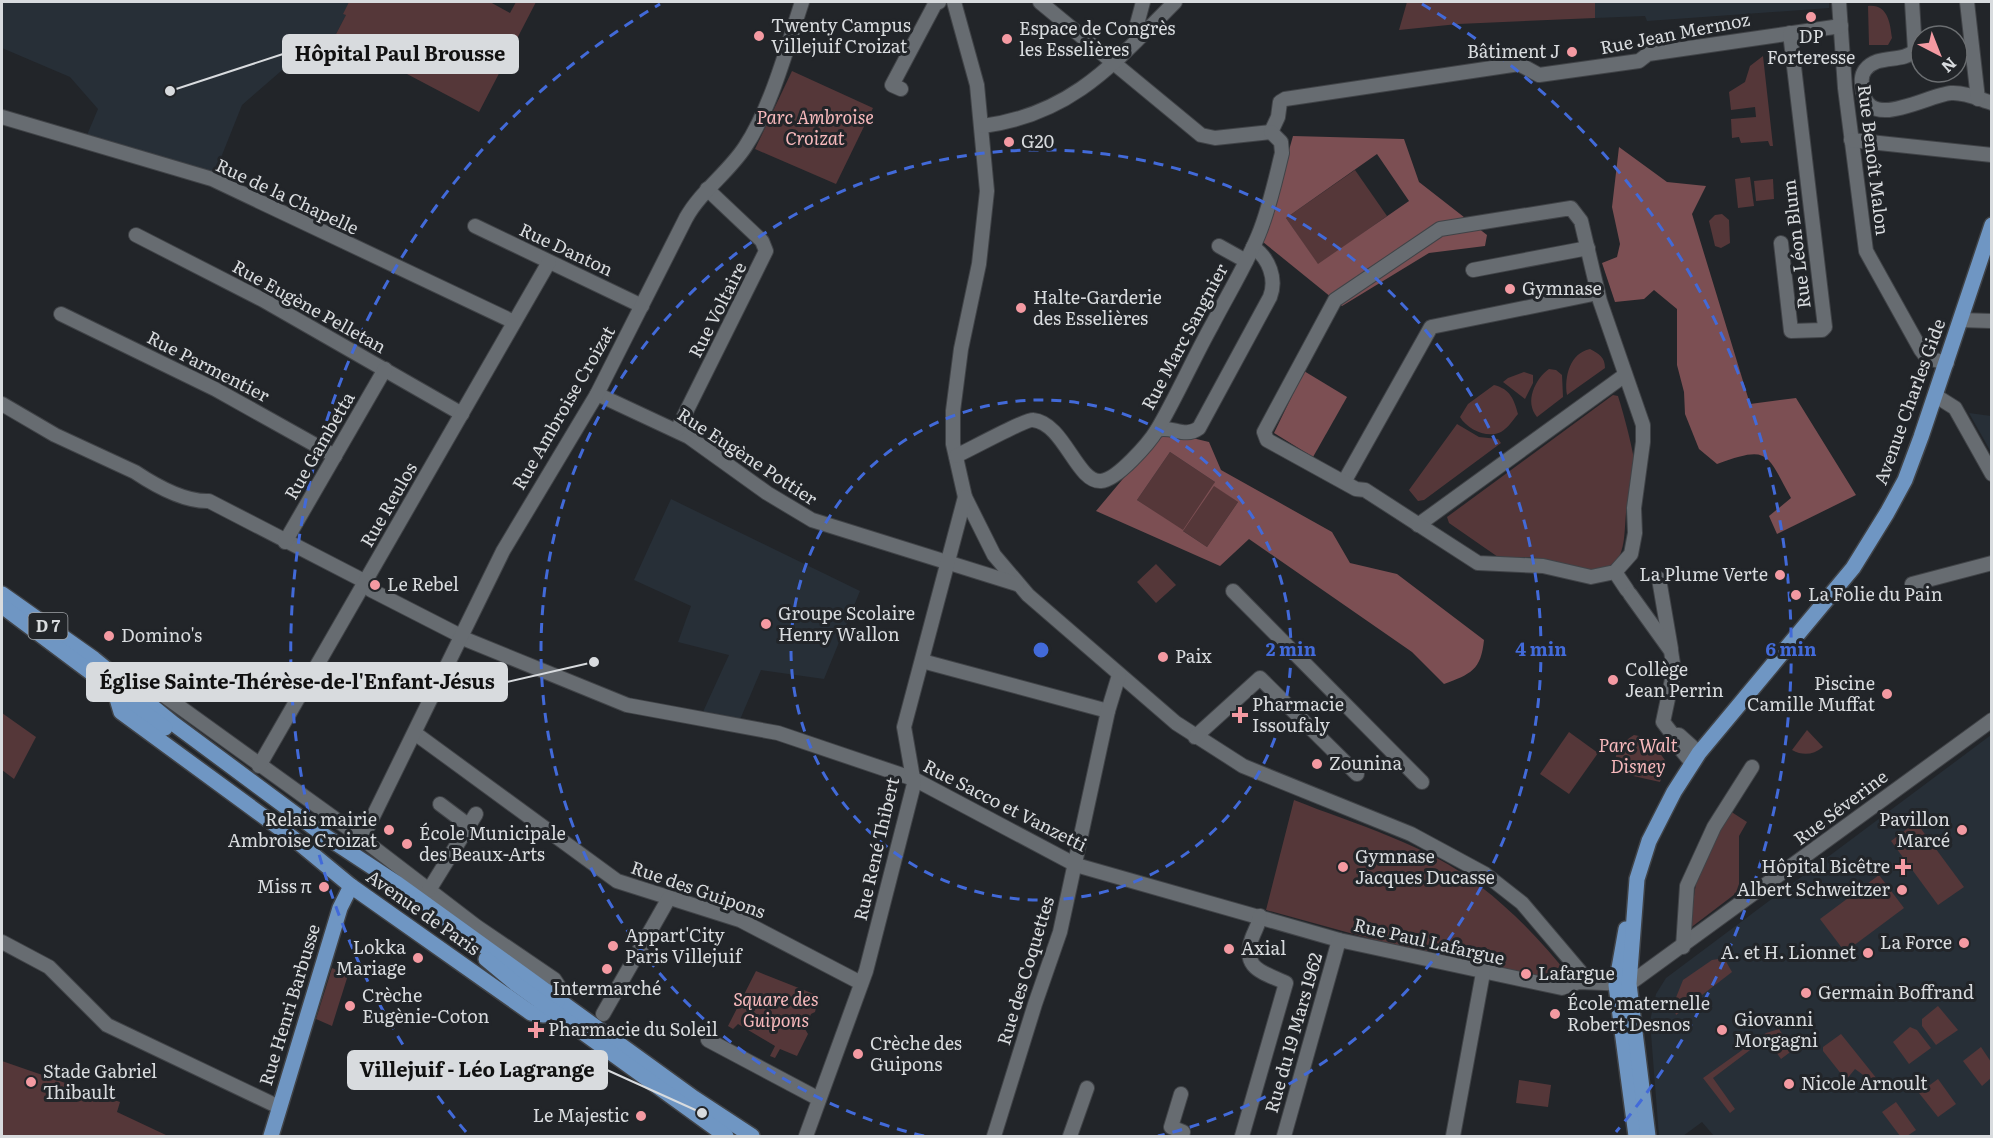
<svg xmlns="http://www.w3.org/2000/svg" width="1993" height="1138" viewBox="0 0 1993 1138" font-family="Literata,serif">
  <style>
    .built { fill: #272f37 }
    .green { fill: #553739 }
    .forest { fill: #7c4f53; fill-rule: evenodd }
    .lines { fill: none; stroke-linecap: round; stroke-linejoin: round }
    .minor-casing { stroke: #404347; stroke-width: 16 }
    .major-casing { stroke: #404347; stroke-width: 18 }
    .minor { stroke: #676c71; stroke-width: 14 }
    .major { stroke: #6f96c3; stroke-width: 15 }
    .ring { fill: none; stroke: #426ad9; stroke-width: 3; stroke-dasharray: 10 8 }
    .poi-dot { fill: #f49aa2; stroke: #222529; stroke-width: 2 }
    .labels { text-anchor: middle; stroke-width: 6; stroke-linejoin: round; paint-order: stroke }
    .shield { fill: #222529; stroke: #a1a4a8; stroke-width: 1.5 }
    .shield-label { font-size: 16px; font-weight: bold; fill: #d8dbde }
    .poi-label { font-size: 18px; fill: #d8dbde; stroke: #222529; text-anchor: start }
    .street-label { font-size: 18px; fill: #d8dbde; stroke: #222529 }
    .park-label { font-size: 18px; font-style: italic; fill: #f7b9bc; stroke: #222529 }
    .centre { fill: #426ad9; stroke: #222529; stroke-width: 3 }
    .ring-label { font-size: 18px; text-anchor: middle; font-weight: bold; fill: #426ad9; stroke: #222529; stroke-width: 6; stroke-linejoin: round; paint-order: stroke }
    .leader { fill: none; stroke: #d8dbde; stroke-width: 2 }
    .callout-dot { fill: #d8dbde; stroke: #222529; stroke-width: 2 }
    .callout { fill: #d8dbde; stroke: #d8dbde; stroke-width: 2 }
    .callout-label { font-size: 20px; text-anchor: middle; font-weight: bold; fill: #111 }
  </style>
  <rect width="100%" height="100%" fill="#222529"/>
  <g class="built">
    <path d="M2,2H353L335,36L318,39L242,105L214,175L87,135L98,109L70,77L2,48Z"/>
    <path d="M1595,2H1829V8L1647,21L1645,16L1595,18Z"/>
    <path d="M1969,413L1991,416V452Z"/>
    <path d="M671,499L860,591L824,679L761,670L739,722L702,714L729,655L678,642L691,606L634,580Z"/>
    <path d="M1991,735V1136H1714L1702,1122L1683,1136H1659L1650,1021L1656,994L1666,978Z"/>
  </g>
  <g class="green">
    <path d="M349,2H490L510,13L516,2H536L479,112L335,36L346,15L343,14Z"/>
    <path d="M1407,2H1595V18L1458,24L1399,30Z"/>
    <path d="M1868,6C1888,4 1890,23 1892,38L1888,45H1869Z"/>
    <path d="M1763,56L1773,146H1770L1768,141L1741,143L1739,137L1732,138L1731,119L1756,117L1755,107L1731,110L1729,92L1745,82L1750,66Z"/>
    <path d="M792,71L873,108L836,184L755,149Z"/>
    <path d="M1355,170L1387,216L1318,265L1286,218Z"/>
    <path d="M1750,177L1754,206L1738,208L1735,179Z"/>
    <path d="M1773,179L1774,199L1756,201L1754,181Z"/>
    <path d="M1722,214L1729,220L1730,243L1721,248L1715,246L1709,221L1715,215Z"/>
    <path d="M1590,349C1599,354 1605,357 1605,368L1567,395C1564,377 1570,353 1590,349Z"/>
    <path d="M1549,369L1556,370L1562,375L1563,397L1537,417C1524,402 1535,379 1549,369Z"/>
    <path d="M1524,372L1533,375V383L1525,399L1503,382L1508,378Z"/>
    <path d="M1494,385C1510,389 1514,399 1518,414C1513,420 1508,428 1501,432C1487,439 1467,429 1460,417L1468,404Z"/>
    <path d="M1613,395L1618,396C1624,415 1638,465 1636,483C1634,492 1627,499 1626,513C1624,535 1626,552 1611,570L1597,571L1531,557H1498L1449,523L1447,517Z"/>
    <path d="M1457,424L1479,437L1498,439L1501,443L1424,500L1418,501L1409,490Z"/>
    <path d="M1170,452L1215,482L1214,485L1238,502L1207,547L1137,500Z"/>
    <path d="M1156,564L1176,585L1156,603L1137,582Z"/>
    <path d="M2,713L36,737L14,779L2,770Z"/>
    <path d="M1807,730L1823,747C1813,755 1803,756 1792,750Z"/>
    <path d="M1569,732L1598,753L1569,794L1540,774Z"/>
    <path d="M1634,735L1649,738L1667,763L1660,782L1615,772C1614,753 1618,745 1634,735Z"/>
    <path d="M1294,800C1356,825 1427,844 1480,886C1514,912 1543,943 1570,977L1565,983L1415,951L1266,910Z"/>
    <path d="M1730,811L1747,822L1739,836V891L1689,929L1696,883L1711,845Z"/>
    <path d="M1916,822L1964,887L1938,905L1891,841Z"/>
    <path d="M1879,875L1904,908L1845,952L1820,919Z"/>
    <path d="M1724,958L1732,972L1676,1015L1673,1005L1683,980L1712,960Z"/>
    <path d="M332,968L348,975L332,1026L316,1019Z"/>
    <path d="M756,971L819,996L815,1012L811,1014L805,1029L808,1034L797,1056L780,1049L775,1058L770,1056L775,1046L738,1024L733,1029L728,1026Z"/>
    <path d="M1938,1006L1958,1030L1936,1045L1922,1026V1019Z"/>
    <path d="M1910,1027L1917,1030L1931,1048L1909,1064L1893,1042Z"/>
    <path d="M1779,1029L1793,1050L1781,1059L1766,1038L1713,1078L1735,1109L1730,1113L1703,1078L1766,1033Z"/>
    <path d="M1841,1034L1885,1089L1884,1090L1855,1069L1846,1080L1823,1051V1047Z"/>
    <path d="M1981,1047L1991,1062V1078L1982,1086L1963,1061Z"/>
    <path d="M2,1061L120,1102L117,1112L168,1136H2Z"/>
    <path d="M1938,1079L1956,1104L1938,1117L1919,1093Z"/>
    <path d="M1519,1080L1551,1085L1548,1107L1516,1103Z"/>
    <path d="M1896,1102L1916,1130L1907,1136H1900L1882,1112Z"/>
  </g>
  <g class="forest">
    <path d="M1293,136L1404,139L1419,182L1487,235L1485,246L1429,253L1342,306L1263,242ZM1377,154L1409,201L1318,264L1286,218Z"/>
    <path d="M1619,147L1667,182L1706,186L1692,214L1750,404L1796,398L1856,495L1777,534L1769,516L1791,498C1766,453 1770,445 1717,464L1699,449L1685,414L1684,392L1677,365V309L1654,290L1644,299L1615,302L1602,263L1617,257L1620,244L1612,207Z"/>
    <path d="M1304,371L1347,397L1313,457L1274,433Z"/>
    <path d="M1163,431L1209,442L1221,470L1332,532L1350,563L1397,574L1484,640C1481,670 1471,674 1444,684L1412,652L1249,539L1220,566L1096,511ZM1170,452L1215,482L1183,530L1137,500ZM1214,486L1238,502L1207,547L1183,531Z"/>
  </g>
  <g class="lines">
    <g class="minor-casing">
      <g id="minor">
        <path d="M954,2L977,85L987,191L979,264L961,349L953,411V444L965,497L994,555L1028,595L1176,723L1243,766L1411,834L1485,874L1522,903L1589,982"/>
        <path d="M1040,2L1201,135L1215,138L1271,132"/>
        <path d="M1839,2L1845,88L1866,251L1921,350L1927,358L1947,363"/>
        <path d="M1912,2L1915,50C1903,64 1878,53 1865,70C1860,77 1862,84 1863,92C1870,131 1927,95 1951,93C1965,92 1979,99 1992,103"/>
        <path d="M1967,2L1978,99"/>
        <path d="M1136,41V28L1143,2"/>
        <path d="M901,89L892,85L935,4L939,2"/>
        <path d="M2,117L212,179L514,322"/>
        <path d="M983,126C1073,114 1115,62 1175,2"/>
        <path d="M1271,132L1278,117L1280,102L1285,99L1519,64L1539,75L1639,61L1648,54L1841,26"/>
        <path d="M1851,140L1992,155"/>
        <path d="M475,226L642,306"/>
        <path d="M136,235L263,300L462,414"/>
        <path d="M1781,243L1791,331L1822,330L1825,327L1790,33"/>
        <path d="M1219,246L1246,261"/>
        <path d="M1473,270L1588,248"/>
        <path d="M61,314L215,389L335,456"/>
        <path d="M1960,320L1992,321"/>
        <path d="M597,394L689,437L767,493L812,520L1017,584"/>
        <path d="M1936,396L1955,408L1992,474"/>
        <path d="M2,404L55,435L135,472C156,486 184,502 209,501L366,582"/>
        <path d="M677,430L766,251L762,241L707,189"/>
        <path d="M1157,430C1172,425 1184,439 1199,428L1270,297C1277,279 1269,258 1253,247"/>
        <path d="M956,456C969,450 1026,419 1033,420C1064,423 1077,483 1101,481C1117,480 1149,443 1157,430C1177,396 1193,359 1212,325C1227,296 1245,267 1258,236C1269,210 1275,181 1282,153L1281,142L1271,132"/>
        <path d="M1344,482L1431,327L1598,293"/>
        <path d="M1418,525L1625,375"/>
        <path d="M285,542L385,369"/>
        <path d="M1615,572L1591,577L1543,566L1478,563L1365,490L1356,489L1267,440L1264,432L1335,300L1440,229L1571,208L1581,221L1600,301L1643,425V442L1634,508L1635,533L1631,554L1615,572L1627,590"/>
        <path d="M1659,579L1671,649"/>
        <path d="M366,582L371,590L457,634"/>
        <path d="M1912,584L1992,563"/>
        <path d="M1233,591L1422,782"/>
        <path d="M1630,594L1671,651L1674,670L1663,722L1673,735L1674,741L1692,763"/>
        <path d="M460,637L627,705L778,733L914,779L1076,865L1339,940L1562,988L1579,982L1629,984L1992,720"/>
        <path d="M922,661L1108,711"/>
        <path d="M125,683L137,678L148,684L352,831L476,926L554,979L562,991L559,1000"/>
        <path d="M416,734L617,881L740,920L861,983"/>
        <path d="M1673,735H1679L1699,753"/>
        <path d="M1195,737L1260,678L1357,774"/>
        <path d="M259,766L549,262"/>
        <path d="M440,804L468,825"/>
        <path d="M362,839L503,551L597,394L686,218C701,191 728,173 745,147C771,108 787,47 802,2"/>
        <path d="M429,890L476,814"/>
        <path d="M2,942L49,967L107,1025L279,1107"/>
        <path d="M1683,947L1687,886L1714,827L1752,767"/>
        <path d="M603,1014L669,898"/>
        <path d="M708,1040L819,1099"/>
        <path d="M1181,1094L1171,1127L1183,1132L1182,1136"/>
        <path d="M806,1136L866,971L914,784L904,727L965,497"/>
        <path d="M994,1136L1035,1004L1060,932L1108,711L1119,675"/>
        <path d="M1070,1136L1087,1088"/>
        <path d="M1242,1136L1286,983C1263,972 1241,969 1252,938C1255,930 1259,924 1260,916"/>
        <path d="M1284,1136L1339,940"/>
        <path d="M1453,1136L1483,973"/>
      </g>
    </g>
    <g class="major-casing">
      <g id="major">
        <path d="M2,594L94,659L174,724L325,836L398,884L694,1098L752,1136"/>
        <path d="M6,609L165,728"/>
        <path d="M118,689L115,692L121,712L293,838L351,886L531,1013L544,1015L557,1002"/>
        <path d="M1626,929L1616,985L1636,1136"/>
        <path d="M486,959L516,984L726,1136"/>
        <path d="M271,1136L340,908L351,886"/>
        <path d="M1648,1136L1629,984L1637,879L1649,841L1674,792L1699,753L1853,568L1887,513L1905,480L1921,437L1992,225"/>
      </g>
    </g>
    <use href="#minor" class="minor"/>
    <use href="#major" class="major"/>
  </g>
  <g class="ring">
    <circle cx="1041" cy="650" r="250"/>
    <path d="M924 1136A500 500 0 1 1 1158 1136"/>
    <path d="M466 1132A750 750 0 0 1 660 4M1422 4A750 750 0 0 1 1616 1132"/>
  </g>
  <g class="poi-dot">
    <circle cx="1811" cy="17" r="6"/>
    <circle cx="759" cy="36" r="6"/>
    <circle cx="1007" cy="39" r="6"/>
    <circle cx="1572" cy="52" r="6"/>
    <circle cx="1009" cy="142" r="6"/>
    <circle cx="1510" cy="289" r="6"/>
    <circle cx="1021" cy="308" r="6"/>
    <circle cx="1780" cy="575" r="6"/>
    <circle cx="375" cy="585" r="6"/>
    <circle cx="1796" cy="595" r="6"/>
    <circle cx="766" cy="624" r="6"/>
    <circle cx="109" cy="636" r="6"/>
    <circle cx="1163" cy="657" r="6"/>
    <circle cx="1613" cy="680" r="6"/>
    <circle cx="1887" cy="694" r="6"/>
    <path d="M1237 706h6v6h6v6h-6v6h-6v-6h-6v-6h6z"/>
    <circle cx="1317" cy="764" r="6"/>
    <circle cx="389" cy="830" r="6"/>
    <circle cx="1962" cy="830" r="6"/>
    <circle cx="407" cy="844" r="6"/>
    <circle cx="1343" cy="867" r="6"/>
    <path d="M1900 858h6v6h6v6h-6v6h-6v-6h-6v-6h6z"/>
    <circle cx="324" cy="887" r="6"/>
    <circle cx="1902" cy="890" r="6"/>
    <circle cx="1964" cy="943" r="6"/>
    <circle cx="613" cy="946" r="6"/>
    <circle cx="1229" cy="949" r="6"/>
    <circle cx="1868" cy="953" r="6"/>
    <circle cx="418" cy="958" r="6"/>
    <circle cx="607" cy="969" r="6"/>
    <circle cx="1526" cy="974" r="6"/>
    <circle cx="1806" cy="993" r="6"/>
    <circle cx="350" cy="1006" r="6"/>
    <circle cx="1555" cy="1014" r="6"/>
    <path d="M533 1021h6v6h6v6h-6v6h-6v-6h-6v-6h6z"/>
    <circle cx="1722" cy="1030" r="6"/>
    <circle cx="858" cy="1054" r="6"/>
    <circle cx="31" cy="1082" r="6"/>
    <circle cx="1789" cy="1084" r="6"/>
    <circle cx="641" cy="1116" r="6"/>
  </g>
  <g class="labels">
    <rect class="shield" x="28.5" y="613" width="39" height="26" rx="4.5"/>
    <g class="shield-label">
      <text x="48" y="632">D 7</text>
    </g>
    <g class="poi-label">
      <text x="771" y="32">Twenty Campus<tspan x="771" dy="21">Villejuif Croizat</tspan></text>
      <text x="1019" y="35">Espace de Congrès<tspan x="1019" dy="21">les Esselières</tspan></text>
      <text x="1811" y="43" text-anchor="middle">DP<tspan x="1811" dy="21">Forteresse</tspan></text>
      <text x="1560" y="58" text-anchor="end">Bâtiment J</text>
      <text x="1021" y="148">G20</text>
      <text x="1522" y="295">Gymnase</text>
      <text x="1033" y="304">Halte-Garderie<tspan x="1033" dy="21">des Esselières</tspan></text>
      <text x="1768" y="581" text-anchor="end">La Plume Verte</text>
      <text x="387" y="591">Le Rebel</text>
      <text x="1808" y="601">La Folie du Pain</text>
      <text x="778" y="620">Groupe Scolaire<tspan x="778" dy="21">Henry Wallon</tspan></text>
      <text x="121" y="642">Domino's</text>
      <text x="1175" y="663">Paix</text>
      <text x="1625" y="676">Collège<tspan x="1625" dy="21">Jean Perrin</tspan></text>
      <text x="1875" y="690" text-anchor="end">Piscine<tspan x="1875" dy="21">Camille Muffat</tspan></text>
      <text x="1252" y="711">Pharmacie<tspan x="1252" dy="21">Issoufaly</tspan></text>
      <text x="1329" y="770">Zounina</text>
      <text x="377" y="826" text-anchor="end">Relais mairie<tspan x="377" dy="21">Ambroise Croizat</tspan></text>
      <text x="1950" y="826" text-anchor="end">Pavillon<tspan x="1950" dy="21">Marcé</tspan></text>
      <text x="419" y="840">École Municipale<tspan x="419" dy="21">des Beaux-Arts</tspan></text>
      <text x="1355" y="863">Gymnase<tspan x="1355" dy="21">Jacques Ducasse</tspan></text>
      <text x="1890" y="873" text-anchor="end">Hôpital Bicêtre</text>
      <text x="312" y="893" text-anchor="end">Miss π</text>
      <text x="1890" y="896" text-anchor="end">Albert Schweitzer</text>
      <text x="625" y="942">Appart'City<tspan x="625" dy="21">Paris Villejuif</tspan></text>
      <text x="1952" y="949" text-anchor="end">La Force</text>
      <text x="406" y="954" text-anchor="end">Lokka<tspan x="406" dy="21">Mariage</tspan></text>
      <text x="1241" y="955">Axial</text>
      <text x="1856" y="959" text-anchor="end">A. et H. Lionnet</text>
      <text x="1538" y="980">Lafargue</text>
      <text x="607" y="995" text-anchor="middle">Intermarché</text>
      <text x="1818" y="999">Germain Boffrand</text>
      <text x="362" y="1002">Crèche<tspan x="362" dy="21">Eugènie-Coton</tspan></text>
      <text x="1567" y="1010">École maternelle<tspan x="1567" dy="21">Robert Desnos</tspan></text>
      <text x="1734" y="1026">Giovanni<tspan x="1734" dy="21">Morgagni</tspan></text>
      <text x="548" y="1036">Pharmacie du Soleil</text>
      <text x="870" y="1050">Crèche des<tspan x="870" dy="21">Guipons</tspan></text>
      <text x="43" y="1078">Stade Gabriel<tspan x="43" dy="21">Thibault</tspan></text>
      <text x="1801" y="1090">Nicole Arnoult</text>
      <text x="629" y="1122" text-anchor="end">Le Majestic</text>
    </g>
    <g class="street-label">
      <text transform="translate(1675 34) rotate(-11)" y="6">Rue Jean Mermoz</text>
      <text transform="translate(1873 160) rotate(83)" y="6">Rue Benoît Malon</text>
      <text transform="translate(287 197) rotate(25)" y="6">Rue de la Chapelle</text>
      <text transform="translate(1797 244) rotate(-97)" y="6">Rue Léon Blum</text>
      <text transform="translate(566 250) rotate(25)" y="6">Rue Danton</text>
      <text transform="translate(309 307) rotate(29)" y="6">Rue Eugène Pelletan</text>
      <text transform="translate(718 310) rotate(-63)" y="6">Rue Voltaire</text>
      <text transform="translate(1185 337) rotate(-62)" y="6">Rue Marc Sangnier</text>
      <text transform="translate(208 367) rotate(27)" y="6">Rue Parmentier</text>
      <text transform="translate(1910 402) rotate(-70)" y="6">Avenue Charles Gide</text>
      <text transform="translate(564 408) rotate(-60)" y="6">Rue Ambroise Croizat</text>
      <text transform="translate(320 446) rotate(-60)" y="6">Rue Gambetta</text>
      <text transform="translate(747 457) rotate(33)" y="6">Rue Eugène Pottier</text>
      <text transform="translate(389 505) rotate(-60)" y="6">Rue Reulos</text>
      <text transform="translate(1005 806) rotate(27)" y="6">Rue Sacco et Vanzetti</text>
      <text transform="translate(1841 808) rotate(-37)" y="6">Rue Séverine</text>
      <text transform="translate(877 849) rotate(-77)" y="6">Rue René Thibert</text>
      <text transform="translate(698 890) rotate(19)" y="6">Rue des Guipons</text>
      <text transform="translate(423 913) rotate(35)" y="6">Avenue de Paris</text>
      <text transform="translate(1429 942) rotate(13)" y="6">Rue Paul Lafargue</text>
      <text transform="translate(1026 971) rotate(-73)" y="6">Rue des Coquettes</text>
      <text transform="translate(290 1005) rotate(-73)" y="6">Rue Henri Barbusse</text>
      <text transform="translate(1294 1033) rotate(-74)" y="6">Rue du 19 Mars 1962</text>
    </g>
    <g class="park-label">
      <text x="815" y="124">Parc Ambroise<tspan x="815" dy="21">Croizat</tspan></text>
      <text x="1638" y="752">Parc Walt<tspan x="1638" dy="21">Disney</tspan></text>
      <text x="776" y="1006">Square des<tspan x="776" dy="21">Guipons</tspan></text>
    </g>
  </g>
  <circle cx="1041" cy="650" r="9" class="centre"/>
  <g class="ring-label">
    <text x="1291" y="656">2 min</text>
    <text x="1541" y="656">4 min</text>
    <text x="1791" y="656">6 min</text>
  </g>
  <path class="leader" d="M170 91L283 54M594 662L507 682M702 1113L607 1070"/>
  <g class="callout-dot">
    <circle cx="170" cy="91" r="6"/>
    <circle cx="594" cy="662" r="6"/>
    <circle cx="702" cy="1113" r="6"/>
  </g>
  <g class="callout">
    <rect x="283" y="35" width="235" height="38" rx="6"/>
    <rect x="87" y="663" width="420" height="38" rx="6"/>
    <rect x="348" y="1051" width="259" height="38" rx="6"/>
  </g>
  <g class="callout-label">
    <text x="400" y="61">Hôpital Paul Brousse</text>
    <text x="297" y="689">Église Sainte-Thérèse-de-l'Enfant-Jésus</text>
    <text x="477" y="1077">Villejuif - Léo Lagrange</text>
  </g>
  <rect width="1993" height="1138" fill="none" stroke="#d8dbde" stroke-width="6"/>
  <g transform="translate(1939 54) rotate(138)"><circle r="28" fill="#222529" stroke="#6b6e71" stroke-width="1.5"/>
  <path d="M0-4.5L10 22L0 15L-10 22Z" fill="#f49aa2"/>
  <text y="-9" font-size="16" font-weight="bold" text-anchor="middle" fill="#d8dbde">N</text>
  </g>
</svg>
